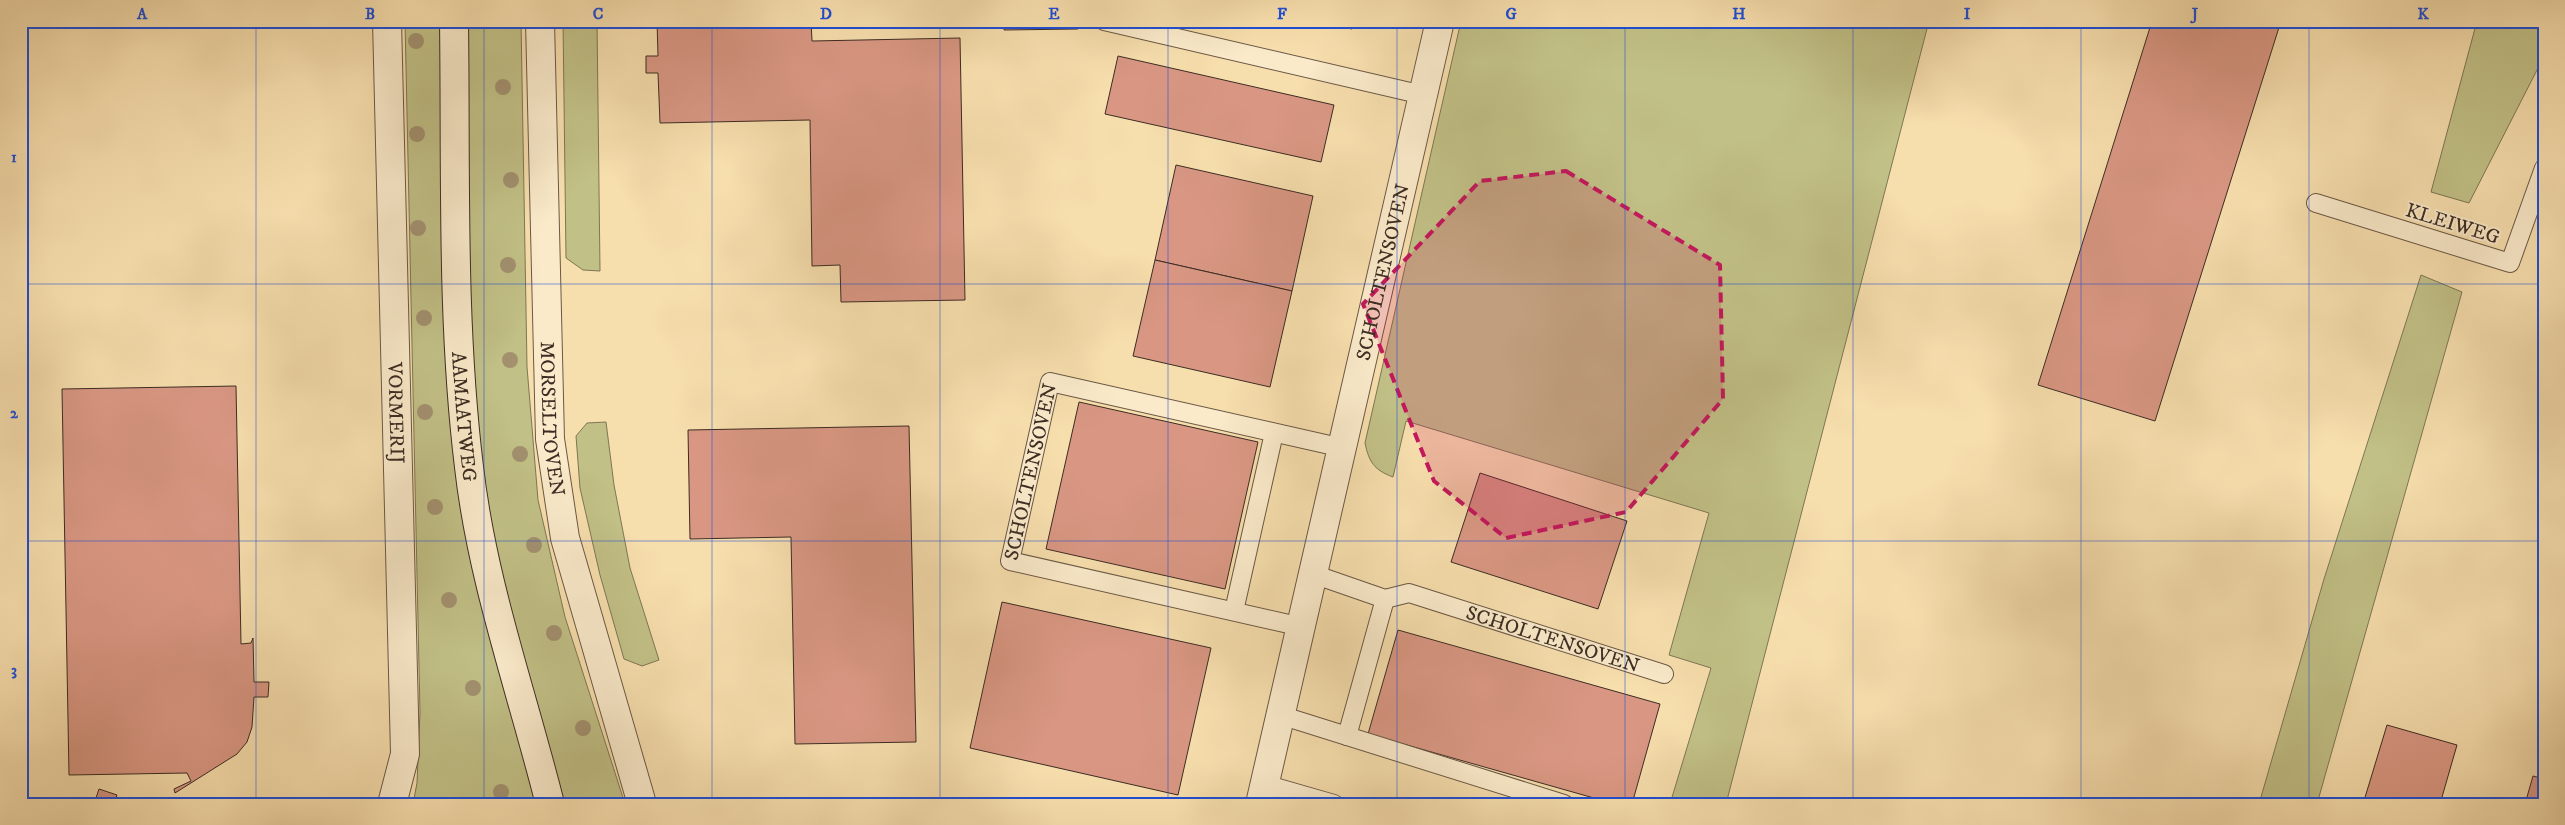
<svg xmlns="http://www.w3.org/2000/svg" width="2565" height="825" viewBox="0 0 2565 825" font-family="'IM FELL DW Pica',serif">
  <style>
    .green { fill: #c1c086; stroke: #7e7654 }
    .building { fill: #d99783; stroke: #3c2c23 }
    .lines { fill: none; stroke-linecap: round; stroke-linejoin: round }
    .service-casing { stroke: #6b5846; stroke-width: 20 }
    .minor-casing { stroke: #6b5846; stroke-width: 30 }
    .secondary-casing { stroke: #3c2c23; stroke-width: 30 }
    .service { stroke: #faeaca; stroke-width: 18 }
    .minor { stroke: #faeaca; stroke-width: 28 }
    .secondary { stroke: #faeaca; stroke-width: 28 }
    .tree { fill: #a2906f }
    .marked { fill: #c2185b; fill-opacity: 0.2; stroke: #c2185b; stroke-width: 4; stroke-dasharray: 10 6; stroke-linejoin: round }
    .grid { fill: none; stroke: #1d4ed8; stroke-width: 1; stroke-opacity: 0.55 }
    .labels { text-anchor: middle; stroke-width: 4; stroke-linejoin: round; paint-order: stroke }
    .street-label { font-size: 20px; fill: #3c2c23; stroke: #faeaca }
    .neatline { fill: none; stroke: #1d4ed8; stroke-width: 2 }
    .grid-label { font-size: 16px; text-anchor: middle; font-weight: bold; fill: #1d4ed8 }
  </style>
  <rect width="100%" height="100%" fill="#f7dead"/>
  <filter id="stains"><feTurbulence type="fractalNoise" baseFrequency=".004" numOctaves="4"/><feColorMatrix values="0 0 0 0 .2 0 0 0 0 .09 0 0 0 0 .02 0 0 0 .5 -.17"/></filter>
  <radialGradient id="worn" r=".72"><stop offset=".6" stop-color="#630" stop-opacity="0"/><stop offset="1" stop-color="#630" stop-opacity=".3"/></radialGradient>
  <g class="green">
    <path d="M405,21H521L527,367L538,500L565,617L625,804H413L417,783L420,713Z"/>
    <path d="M563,21H597L600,271L583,270L566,258Z"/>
    <path d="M1461,21H1929L1726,804H1670L1711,668L1669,655L1709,513L1406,421L1393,477C1374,470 1369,462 1365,443Z"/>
    <path d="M2477,21H2544V41L2538,68L2469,203L2431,192Z"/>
    <path d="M2421,275L2462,292L2317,804H2259L2324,579Z"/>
    <path d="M606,422L614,485L630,568L659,660L642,666L624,659L600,575L580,488L576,436L587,423Z"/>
  </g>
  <g class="building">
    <path d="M657,21H811L812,41L960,38L965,300L841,302L840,265L812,266L810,120L660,123L658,73H646V56H658Z"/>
    <path d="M1004,21H1077L1078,29L1004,30Z"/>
    <path d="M1316,21H1353L1352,29Z"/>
    <path d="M2152,21H2281L2155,421L2038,385Z"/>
    <path d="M1118,56L1334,105L1321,162L1105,114Z"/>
    <path d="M1176,165L1313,196L1292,291L1155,260Z"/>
    <path d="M1155,260L1292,291L1270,387L1133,356Z"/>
    <path d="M236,386L241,644L251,643L253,638L254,682H269L268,697H254L252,727L247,742L237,754L175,793L174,789L191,781L187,773L69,775L62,389Z"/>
    <path d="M1079,402L1258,442L1225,589L1046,549Z"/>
    <path d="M909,426L916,742L795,744L791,537L690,539L688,430Z"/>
    <path d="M1480,473L1627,521L1598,609L1451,562Z"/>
    <path d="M1002,602L1211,648L1178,795L970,748Z"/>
    <path d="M1398,630L1660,704L1632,804H1615L1368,734Z"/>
    <path d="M2387,725L2457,745L2440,804H2363Z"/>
    <path d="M2533,776L2544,779V804H2525Z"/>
    <path d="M99,789L117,795L114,804H94Z"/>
  </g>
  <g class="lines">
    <g class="service-casing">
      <g id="service">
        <path d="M1104,21L1423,95"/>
        <path d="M2316,203L2510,263L2544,168"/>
        <path id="s1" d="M1313,574L1385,599L1409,593L1664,674"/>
        <path d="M1234,611L1274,433"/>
        <path id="s2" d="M1302,627L1010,561L1050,382L1343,448"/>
        <path d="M1280,715L1564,804"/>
        <path d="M1347,736L1385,599"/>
        <path d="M1264,784L1334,804"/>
      </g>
    </g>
    <g class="minor-casing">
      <g id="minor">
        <path id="s3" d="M387,21L405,754L392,804"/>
        <path id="s4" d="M540,21L550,439L565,538L642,804"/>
        <path id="s5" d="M1260,804L1440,21"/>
      </g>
    </g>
    <g class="secondary-casing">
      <g id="secondary">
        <path id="s6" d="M454,21C456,169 451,320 469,467C482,582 522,692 550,804"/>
      </g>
    </g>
    <use href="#service" class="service"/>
    <use href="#minor" class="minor"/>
    <use href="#secondary" class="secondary"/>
  </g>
  <g class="tree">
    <circle cx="416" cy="41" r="8"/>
    <circle cx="503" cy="87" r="8"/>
    <circle cx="417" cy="134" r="8"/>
    <circle cx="511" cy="180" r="8"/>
    <circle cx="418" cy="228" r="8"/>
    <circle cx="508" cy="265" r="8"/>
    <circle cx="424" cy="318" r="8"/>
    <circle cx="510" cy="360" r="8"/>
    <circle cx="425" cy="412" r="8"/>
    <circle cx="520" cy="454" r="8"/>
    <circle cx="435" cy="507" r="8"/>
    <circle cx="534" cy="545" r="8"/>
    <circle cx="449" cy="600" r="8"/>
    <circle cx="554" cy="633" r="8"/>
    <circle cx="473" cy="688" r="8"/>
    <circle cx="583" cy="728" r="8"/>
    <circle cx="501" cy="792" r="8"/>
  </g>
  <path class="marked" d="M1566,171L1720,265L1723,399L1626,512L1506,538L1434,481L1363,304L1480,181Z"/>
  <path class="grid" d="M256,21V804M484,21V804M712,21V804M940,21V804M1168,21V804M1397,21V804M1625,21V804M1853,21V804M2081,21V804M2309,21V804M21,284H2544M21,541H2544"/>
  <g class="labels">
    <g class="street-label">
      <text transform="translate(2453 223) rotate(17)" y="7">KLEIWEG</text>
      <text dy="7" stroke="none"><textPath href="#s5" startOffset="546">SCHOLTENSOVEN</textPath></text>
      <text dy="7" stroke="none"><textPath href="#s3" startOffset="392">VORMERIJ</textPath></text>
      <text dy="7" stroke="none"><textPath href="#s6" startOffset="396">AAMAATWEG</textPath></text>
      <text dy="7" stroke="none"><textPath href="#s4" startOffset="398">MORSELTOVEN</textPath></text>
      <text dy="7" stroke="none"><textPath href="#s2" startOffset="391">SCHOLTENSOVEN</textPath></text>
      <text dy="7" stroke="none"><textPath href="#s1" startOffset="252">SCHOLTENSOVEN</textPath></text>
    </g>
  </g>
  <rect width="2565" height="825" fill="none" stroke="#f7dead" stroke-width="55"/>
  <rect x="28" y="28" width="2510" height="770" class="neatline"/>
  <g class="grid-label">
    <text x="142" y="19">A</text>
    <text x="370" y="19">B</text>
    <text x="598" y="19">C</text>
    <text x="826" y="19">D</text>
    <text x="1054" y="19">E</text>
    <text x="1282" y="19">F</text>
    <text x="1511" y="19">G</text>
    <text x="1739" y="19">H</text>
    <text x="1967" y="19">I</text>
    <text x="2195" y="19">J</text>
    <text x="2423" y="19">K</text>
    <text x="14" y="162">1</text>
    <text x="14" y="418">2</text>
    <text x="14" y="675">3</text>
  </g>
  <rect width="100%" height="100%" filter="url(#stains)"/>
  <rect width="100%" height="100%" fill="url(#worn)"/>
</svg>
